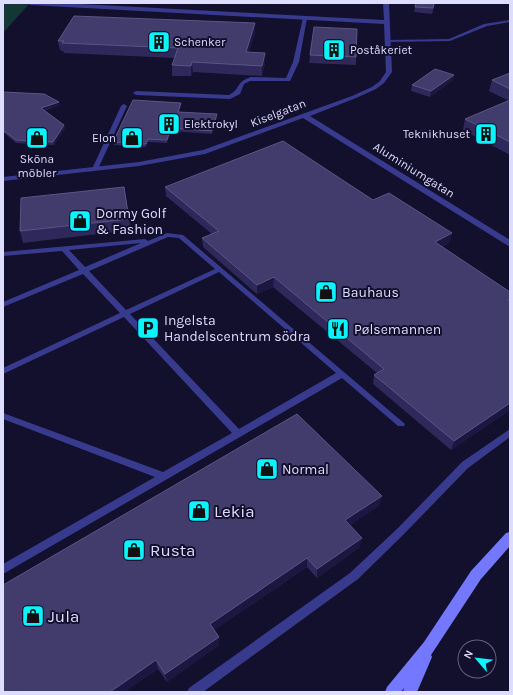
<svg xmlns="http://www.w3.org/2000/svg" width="513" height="695" viewBox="0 0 513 695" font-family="Karla,sans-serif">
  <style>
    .green { fill: #123734 }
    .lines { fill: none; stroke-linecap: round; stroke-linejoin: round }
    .lane { fill: #383a8e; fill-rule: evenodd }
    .street { fill: #383a8e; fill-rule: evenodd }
    .secondary { fill: #7378ff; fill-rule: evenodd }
    .wall { fill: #2f295b }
    .shaded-wall { fill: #1c1741 }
    .building { fill: #423c6d; stroke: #5a5584 }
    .labels { text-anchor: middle; stroke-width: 4; stroke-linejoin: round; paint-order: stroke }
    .far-poi-label { font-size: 12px; fill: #dedcff; stroke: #13102d; text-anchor: start }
    .far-street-label { font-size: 12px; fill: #dedcff; stroke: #13102d }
    .poi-label { font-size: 14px; fill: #dedcff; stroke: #13102d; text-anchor: start }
    .near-poi-label { font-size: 17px; fill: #dedcff; stroke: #13102d; text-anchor: start }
  </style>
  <rect width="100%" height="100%" fill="#13102d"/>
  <path class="green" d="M3,3H30L3,33Z"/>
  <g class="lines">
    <g class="lane">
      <path d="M305,17L307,18L299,62L290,81H250L244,84L240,94L230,99L136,95L133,93L136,91L229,95C241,89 235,82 251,77L286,78L293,62L303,18Z"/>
      <path d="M510,20V22L487,26L450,41L388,42L386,41L388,40L449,39L484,24Z"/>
      <path d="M124,104L127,106L98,169L97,170H93L92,169L121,106Z"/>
      <path d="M167,233L183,235L405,424L404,426H398L342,378L3,574V564L155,477L3,419V413L163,472L232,433L124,317L3,374V368L120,313L83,274L3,307V302L79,270L62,251L3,256V252L145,239L148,241ZM168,237L179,238L215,269L126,310L89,271ZM141,243L85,267L69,250ZM219,272L336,373L239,429L130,314Z"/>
      <path d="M510,429V437L468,468L404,534L358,579L203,692H187L189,688L350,573L398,528L462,462Z"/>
    </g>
    <path class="street" d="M27,3H62L384,20L383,3H389L392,72L384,83L376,89L356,98L310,116L510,240V247L303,118L205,154L139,166L3,181V177L139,162L203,150L352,96L372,87L380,81L386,72L384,24L30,5Z"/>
    <path class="secondary" d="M510,532V546L481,579L431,655L432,657L417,692H403L404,688L401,692H385L387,687L424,642L471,571L506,533Z"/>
  </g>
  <g class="wall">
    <path d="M416,3H435L432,14L414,12Z"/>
    <path d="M255,23V33L249,52L265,63L262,76L193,72L191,76H172V65L175,58L64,53L63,51L60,50L58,41Z"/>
    <path d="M310,55L356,57V65L309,63Z"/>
    <path d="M510,73V155L463,130L465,119L509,101L489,91L492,80Z"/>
    <path d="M453,80L430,97L411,91L412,85Z"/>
    <path d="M3,92L60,105L44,111L64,125L65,128L54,145L16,143L3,132Z"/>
    <path d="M181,103V106L179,112L217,117L212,134L171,131L167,143L148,142L146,147L114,145L113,142Z"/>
    <path d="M124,187L131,230L23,243L20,231Z"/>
    <path d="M165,187L373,200L450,242L442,247L510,292V410L451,450L373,384L374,375L377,373L273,287L257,294L203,247L202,238L212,234L166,196Z"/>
    <path d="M380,505L350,525L360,547L317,578L307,567L214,630L219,645L167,682L158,669L124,692H3Z"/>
  </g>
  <g class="shaded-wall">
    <path d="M255,23V33L246,62V52Z"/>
    <path d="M265,53V63L262,76V66Z"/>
    <path d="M192,62L193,72L191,76V66Z"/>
    <path d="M454,75L453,80L430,97L431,91Z"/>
    <path d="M59,102L60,105L41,111V108Z"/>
    <path d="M181,103V106L178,115V112Z"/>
    <path d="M217,114V117L212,134V131Z"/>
    <path d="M64,125L65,128L54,145L53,142Z"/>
    <path d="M171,128V131L167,143V140Z"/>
    <path d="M148,139V142L146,147V144Z"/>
    <path d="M452,233L450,242L433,251L435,242Z"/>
    <path d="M274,277L273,287L257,294V285Z"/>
    <path d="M510,403V410L451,450L454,441Z"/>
    <path d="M382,496L380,505L344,530L345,520Z"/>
    <path d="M362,538L360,547L317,578V569Z"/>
    <path d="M307,558V567L210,633V624Z"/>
    <path d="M219,637V645L167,682L165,674Z"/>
    <path d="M156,660L158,669L124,692H110Z"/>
  </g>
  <g class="building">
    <path d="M416,3H434L433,8L415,7Z"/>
    <path d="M74,16L255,23L246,52L265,53L262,66L192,62L191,66L172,65L178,48L62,43L64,41H58Z"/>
    <path d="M314,27L357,29L356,57L310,55Z"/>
    <path d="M435,69L454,75L431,91L412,85Z"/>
    <path d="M510,73V89L492,80Z"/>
    <path d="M3,92L44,94L59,102L41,108L64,125L53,142L16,140L3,130Z"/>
    <path d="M133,100L181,103L178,112L217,114L212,131L171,128L167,140L148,139L146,144L113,142Z"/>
    <path d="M510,100V142L465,119Z"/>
    <path d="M283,141L373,200L389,193L452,233L435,242L510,292V299L508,300L510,301V403L454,441L374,375L384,369L274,277L257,285L202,238L219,231L165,187Z"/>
    <path d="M124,187L129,219L20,231L21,198Z"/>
    <path d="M297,414L382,496L345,520L362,538L317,569L307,558L210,624L219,637L165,674L156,660L110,692H3V585Z"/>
  </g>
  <defs>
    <g id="building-square" transform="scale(1.15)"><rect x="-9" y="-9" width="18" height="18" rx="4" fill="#08f5ff" stroke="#13102d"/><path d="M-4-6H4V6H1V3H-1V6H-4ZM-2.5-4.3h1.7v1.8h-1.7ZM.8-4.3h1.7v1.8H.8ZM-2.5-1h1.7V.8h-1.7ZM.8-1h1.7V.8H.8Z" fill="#111"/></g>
    <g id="shop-square" transform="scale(1.15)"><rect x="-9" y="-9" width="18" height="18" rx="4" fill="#08f5ff" stroke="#13102d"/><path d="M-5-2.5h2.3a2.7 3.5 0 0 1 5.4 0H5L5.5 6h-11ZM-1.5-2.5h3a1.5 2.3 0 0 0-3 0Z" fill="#111"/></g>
    <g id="parking-square" transform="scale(1.15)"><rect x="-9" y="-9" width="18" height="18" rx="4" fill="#08f5ff" stroke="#13102d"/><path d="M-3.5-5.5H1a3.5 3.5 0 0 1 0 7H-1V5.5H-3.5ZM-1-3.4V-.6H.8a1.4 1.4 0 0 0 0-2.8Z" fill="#111"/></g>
    <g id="restaurant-square" transform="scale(1.15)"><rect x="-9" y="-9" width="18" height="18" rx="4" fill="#08f5ff" stroke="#13102d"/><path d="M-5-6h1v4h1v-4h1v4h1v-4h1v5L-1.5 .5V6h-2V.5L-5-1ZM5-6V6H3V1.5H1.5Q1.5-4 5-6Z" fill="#111"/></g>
  </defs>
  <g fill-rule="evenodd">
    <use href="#building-square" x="159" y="42"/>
    <use href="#building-square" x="334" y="50"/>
    <use href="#building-square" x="169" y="124"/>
    <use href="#building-square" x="486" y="134"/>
    <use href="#shop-square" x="37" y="138"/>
    <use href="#shop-square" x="132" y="138"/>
    <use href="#shop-square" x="80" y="221"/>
    <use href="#shop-square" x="326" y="292"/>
    <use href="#parking-square" x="148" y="328"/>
    <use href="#restaurant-square" x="338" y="329"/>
    <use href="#shop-square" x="267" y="469"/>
    <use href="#shop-square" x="199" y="511"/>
    <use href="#shop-square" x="134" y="550"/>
    <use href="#shop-square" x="33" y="616"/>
  </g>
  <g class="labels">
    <g class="far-poi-label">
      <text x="174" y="46">Schenker</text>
      <text x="350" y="54">Poståkeriet</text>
      <text x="184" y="128">Elektrokyl</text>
      <text x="470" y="138" text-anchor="end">Teknikhuset</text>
      <text x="116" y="142" text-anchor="end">Elon</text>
      <text x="37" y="163" text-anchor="middle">Sköna<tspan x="37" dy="14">möbler</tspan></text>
    </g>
    <g class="far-street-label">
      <text transform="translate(278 113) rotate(-21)" y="4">Kiselgatan</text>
      <text transform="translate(414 170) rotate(32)" y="4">Aluminiumgatan</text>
    </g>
    <g class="poi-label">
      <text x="96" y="218">Dormy Golf<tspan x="96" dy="16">&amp; Fashion</tspan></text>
      <text x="342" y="297">Bauhaus</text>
      <text x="164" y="325">Ingelsta<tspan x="164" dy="16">Handelscentrum södra</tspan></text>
      <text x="354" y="334">Pølsemannen</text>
      <text x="282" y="474">Normal</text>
    </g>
    <g class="near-poi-label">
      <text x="214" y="517">Lekia</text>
      <text x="150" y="556">Rusta</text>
      <text x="48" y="622">Jula</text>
    </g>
  </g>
  <rect width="513" height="695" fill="none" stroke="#dedcff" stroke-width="8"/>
  <g transform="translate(477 659) rotate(298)"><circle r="19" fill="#13102d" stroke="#646281"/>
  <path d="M0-3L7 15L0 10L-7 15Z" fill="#08f5ff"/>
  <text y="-6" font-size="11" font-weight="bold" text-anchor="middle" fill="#dedcff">N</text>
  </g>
</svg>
